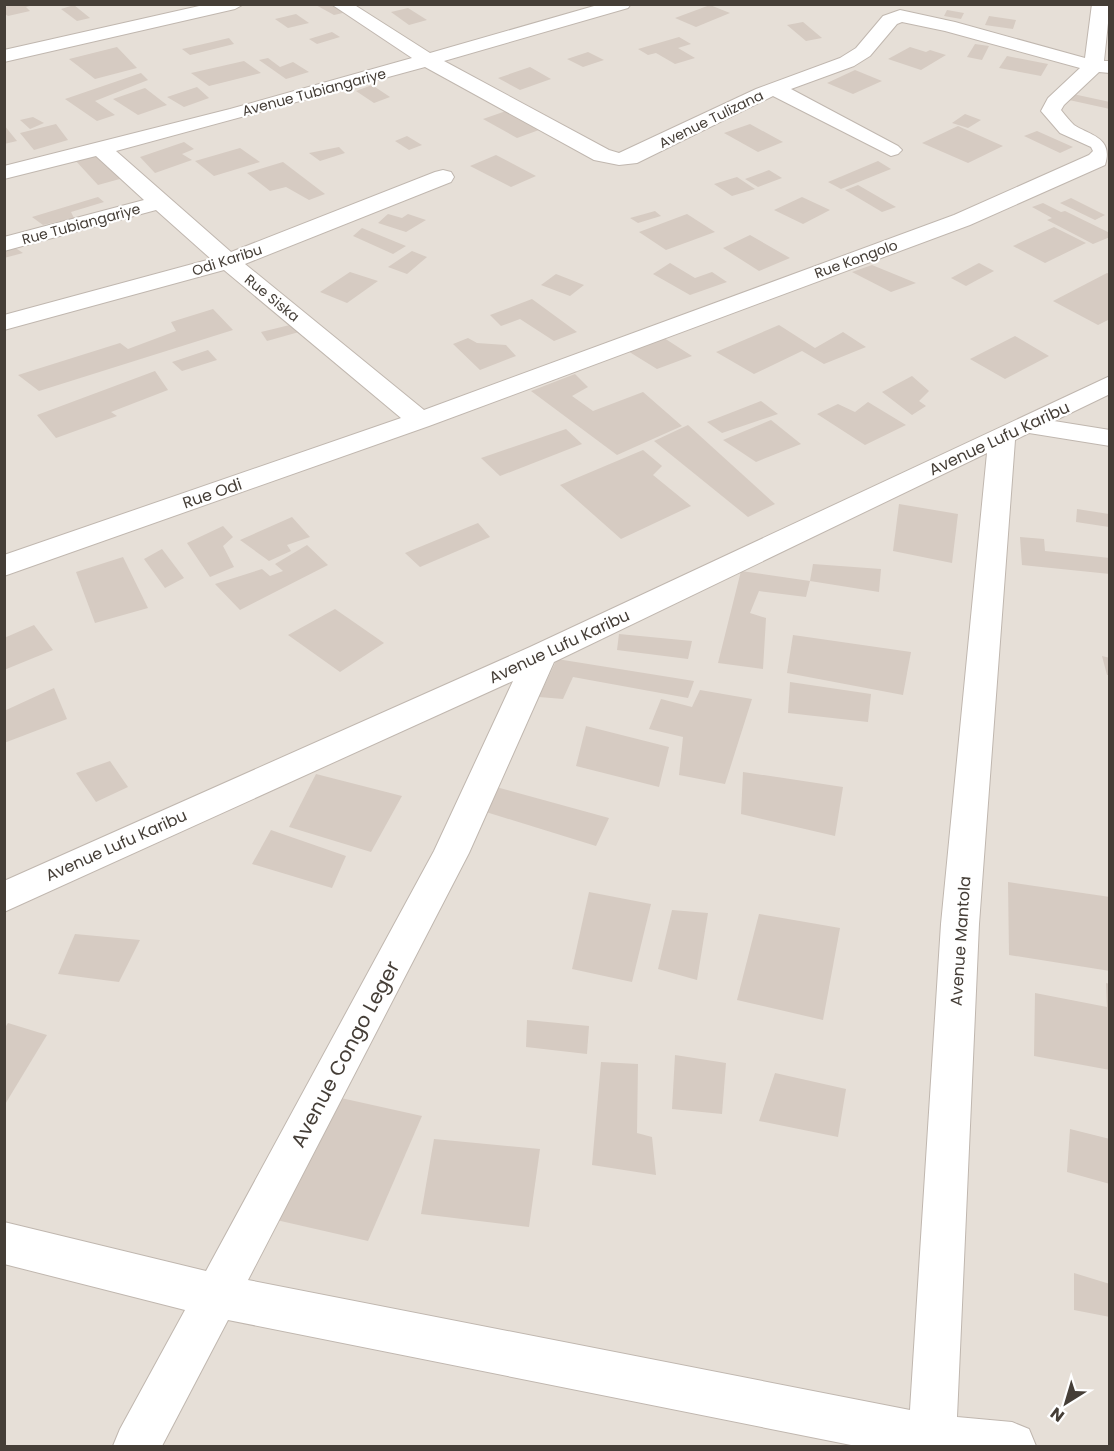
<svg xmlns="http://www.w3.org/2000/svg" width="1114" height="1451" viewBox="0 0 1114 1451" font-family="Poppins,sans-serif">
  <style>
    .residential { fill: #e6dfd7 }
    .building { fill: #d6cbc2 }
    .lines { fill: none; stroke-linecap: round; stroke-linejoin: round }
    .minor-casing { stroke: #c0b7af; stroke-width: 2 }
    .minor { fill: #fff; fill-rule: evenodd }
    .labels { text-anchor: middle; stroke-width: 4.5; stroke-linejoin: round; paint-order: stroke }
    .far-street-label { font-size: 14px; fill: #453e37; stroke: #fff }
    .street-label { font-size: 16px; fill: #453e37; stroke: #fff }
    .near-street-label { font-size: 20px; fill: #453e37; stroke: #fff }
  </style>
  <rect width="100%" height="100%" fill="#f2eee8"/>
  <rect class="residential" x="5" y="5" width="1104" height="1441"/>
  <g class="building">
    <path d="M16,4H33V5L26,7L30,11L8,16L4,13V7Z"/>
    <path d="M314,4H334L347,12L334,15Z"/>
    <path d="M74,5L90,18L77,21L61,9Z"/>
    <path d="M710,5L730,13L696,27L675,18Z"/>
    <path d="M408,8L427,20L409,25L391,12Z"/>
    <path d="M947,10L964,13L961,19L944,16Z"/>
    <path d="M296,14L309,23L288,28L275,19Z"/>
    <path d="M989,16L1016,20L1013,29L985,25Z"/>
    <path d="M803,22L822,38L806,41L787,25Z"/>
    <path d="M332,32L340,37L317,44L309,39Z"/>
    <path d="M679,37L691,44L678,48L695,58L675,64L656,53L648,55L638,49Z"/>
    <path d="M229,38L234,44L190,55L182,49Z"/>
    <path d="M975,44L989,46L982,60L967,57Z"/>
    <path d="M117,47L137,68L95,79L69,59Z"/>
    <path d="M910,47L926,52L930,50L946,55L921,70L888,59Z"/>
    <path d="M588,52L604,60L583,67L567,59Z"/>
    <path d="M1007,56L1048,64L1041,76L999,68Z"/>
    <path d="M268,58L280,67L293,62L309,72L286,79L259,60Z"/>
    <path d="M244,61L261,73L209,86L191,73Z"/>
    <path d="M530,67L551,79L520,90L498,78Z"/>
    <path d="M855,70L882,81L853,94L827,83Z"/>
    <path d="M141,73L148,80L95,101L115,115L97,121L65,99Z"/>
    <path d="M372,85L390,97L374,103L356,91Z"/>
    <path d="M197,87L209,98L184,107L167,97Z"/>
    <path d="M145,88L167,105L138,115L113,99Z"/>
    <path d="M1073,94L1110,102V109L1069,100Z"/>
    <path d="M506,111L539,130L517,138L483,119Z"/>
    <path d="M965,114L981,120L968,128L952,123Z"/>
    <path d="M33,117L44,123L30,129L20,120Z"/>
    <path d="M56,124L68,140L34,150L20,133Z"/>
    <path d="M750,124L783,142L758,152L724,133Z"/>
    <path d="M4,125L17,141L4,144Z"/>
    <path d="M958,126L1003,146L968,163L922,143Z"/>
    <path d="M1037,131L1073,147L1060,153L1024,136Z"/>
    <path d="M407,136L422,145L409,150L395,141Z"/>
    <path d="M184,142L194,149L182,154L192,160L155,173L140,157Z"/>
    <path d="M339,147L345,153L320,161L309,153Z"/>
    <path d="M240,148L260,162L214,176L195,161Z"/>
    <path d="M102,153L127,177L98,185L75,160Z"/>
    <path d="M496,155L536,176L511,187L470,166Z"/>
    <path d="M878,161L891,169L841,189L828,182Z"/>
    <path d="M283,162L325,194L309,200L286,187L270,191L247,173Z"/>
    <path d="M769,170L782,178L758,187L745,179Z"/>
    <path d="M737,177L755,189L732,196L714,184Z"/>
    <path d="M858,185L896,207L882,212L845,190Z"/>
    <path d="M98,197L104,202L71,212L74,218L43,225L32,217Z"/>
    <path d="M802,197L830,210L803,224L774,210Z"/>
    <path d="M1071,198L1105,215L1095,220L1060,203Z"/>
    <path d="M1043,203L1061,212L1065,211L1110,233V237L1093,244L1047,220L1052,218L1032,207Z"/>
    <path d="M655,211L661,216L638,223L630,218Z"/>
    <path d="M388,214L402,218L408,214L426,220L406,232L378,223Z"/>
    <path d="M687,214L715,232L666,250L639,232Z"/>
    <path d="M1054,227L1086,243L1045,263L1013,246Z"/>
    <path d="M362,228L406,246L393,254L353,236Z"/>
    <path d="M750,235L790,258L759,271L723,248Z"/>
    <path d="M11,245L23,253L4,258V246Z"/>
    <path d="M412,251L427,257L407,274L388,267Z"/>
    <path d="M670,263L695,278L712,272L727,282L690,295L653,274Z"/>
    <path d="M979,263L994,271L966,286L951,278Z"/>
    <path d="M872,265L916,283L891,292L852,272Z"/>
    <path d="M350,272L378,281L347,303L320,292Z"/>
    <path d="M1107,273L1110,274V319L1098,325L1053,301Z"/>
    <path d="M556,274L584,285L570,296L541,285Z"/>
    <path d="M532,299L577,332L554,341L520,319L501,326L490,315Z"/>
    <path d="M213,309L233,330L39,391L18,375L120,343L128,349L176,331L171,322Z"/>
    <path d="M294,324L299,332L267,341L261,332Z"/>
    <path d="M779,325L815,348L843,332L866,347L824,364L802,351L754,374L716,352Z"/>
    <path d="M1015,336L1049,356L1005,379L970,359Z"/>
    <path d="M468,338L477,343L506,345L516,356L480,370L453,344Z"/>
    <path d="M664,338L692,356L657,369L623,348L635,340L644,346Z"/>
    <path d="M208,350L217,360L182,371L172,362Z"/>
    <path d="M155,371L168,390L111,412L117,416L56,438L37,415Z"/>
    <path d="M575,374L588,387L572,396L593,411L643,392L682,426L617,455L531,391Z"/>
    <path d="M912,376L929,391L919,401L926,406L912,415L882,392Z"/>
    <path d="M761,401L778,414L722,433L707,422Z"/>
    <path d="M868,402L906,425L865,445L817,414L838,404L855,412Z"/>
    <path d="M771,420L801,444L756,462L723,440Z"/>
    <path d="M688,425L775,504L748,517L654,441Z"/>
    <path d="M566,429L582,444L500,476L481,458Z"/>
    <path d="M643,450L662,466L653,475L691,506L621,539L560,485Z"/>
    <path d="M899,504L958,514L952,563L893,551Z"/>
    <path d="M1077,509L1109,514V527L1076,522Z"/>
    <path d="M292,517L310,537L287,545L291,551L269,561L240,540Z"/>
    <path d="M478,523L490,537L420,567L405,553Z"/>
    <path d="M223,526L233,537L223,546L234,567L210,577L187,543Z"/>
    <path d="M1020,537L1044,539L1045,551L1110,558V574L1022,565Z"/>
    <path d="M307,545L328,565L240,610L215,584L262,569L270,576L283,571L275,564Z"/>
    <path d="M162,549L184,578L165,588L144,559Z"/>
    <path d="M123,557L148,608L95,623L76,572Z"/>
    <path d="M813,564L881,569L879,592L810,581L806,597L759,591L750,613L766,618L763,669L718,663L741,571L810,581Z"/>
    <path d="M335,609L384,643L340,672L288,635Z"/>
    <path d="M34,625L53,650L4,670V638Z"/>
    <path d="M619,634L692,641L688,659L617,650Z"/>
    <path d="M793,635L911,652L903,695L787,673Z"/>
    <path d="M1102,656L1110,658V675H1107Z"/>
    <path d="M557,659L694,681L688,698L573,677L563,699L539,697Z"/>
    <path d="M790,682L871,694L868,722L788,713Z"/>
    <path d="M54,688L67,719L4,743V711Z"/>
    <path d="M700,690L752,699L725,784L679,775L683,737L649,729L661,699L692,707Z"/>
    <path d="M586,726L669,747L659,787L576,766Z"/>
    <path d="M110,761L128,787L96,802L76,773Z"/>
    <path d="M743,772L843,787L835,836L741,814Z"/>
    <path d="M316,774L402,796L371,852L289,827Z"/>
    <path d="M496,787L609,818L596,846L486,812Z"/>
    <path d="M271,830L346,856L332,888L252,864Z"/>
    <path d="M1008,882L1110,897V971L1009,955Z"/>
    <path d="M589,892L651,904L632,982L572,969Z"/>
    <path d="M672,910L708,913L697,980L658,969Z"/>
    <path d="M759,914L840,928L823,1020L737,1000Z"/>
    <path d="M75,934L140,940L119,982L58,974Z"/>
    <path d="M1106,983L1110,984V1070L1034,1056L1035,993L1107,1007Z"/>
    <path d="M527,1020L589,1026L587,1054L526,1047Z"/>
    <path d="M8,1023L47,1035L4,1106V1029Z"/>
    <path d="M675,1055L726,1063L722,1114L672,1109Z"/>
    <path d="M601,1062L638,1064L637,1133L652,1137L656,1175L592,1165Z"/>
    <path d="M775,1073L846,1089L838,1137L759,1121Z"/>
    <path d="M332,1096L422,1116L368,1241L272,1219Z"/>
    <path d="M1070,1129L1110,1139V1184L1067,1172Z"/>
    <path d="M434,1139L540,1149L529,1227L421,1214Z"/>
    <path d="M1074,1273L1110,1284V1317L1074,1310Z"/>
  </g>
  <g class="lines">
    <g class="minor-casing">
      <g id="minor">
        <path d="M208,4H244L235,9L4,62V50Z"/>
        <path d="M331,4H353L430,53L601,4H631L628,8L444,61L609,150L619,153L756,89L840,58L856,48L883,16L900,10L955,22L1085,58L1092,4H1110L1104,61H1110V73L1099,72L1064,105L1061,110C1065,115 1070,121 1074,125C1089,135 1114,137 1105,165L970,225L429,426L4,576V555L401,418L224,270L4,330V315L211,259L156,210L4,251V237L144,200L96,156L4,179V166L230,109L412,58ZM902,22L945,31L1080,68L1048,98L1041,111L1060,133L1091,147L1093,151L1089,155L954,215L424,410L245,264L451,182L454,177L451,172L443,170L435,172L231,252L116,151L425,67L594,160L619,165L637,163L773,96L891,156L898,154L902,150L898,146L791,89L854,66L870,56L897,24Z"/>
        <path d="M1110,376V394L1054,421L1110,430V446L1029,433L1015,440L979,924L957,1417L1012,1422L1029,1429L1036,1446H856L228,1320L162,1446H113L120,1429L185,1310L4,1264V1222L206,1271L434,851L513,681L4,912V881L530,647ZM987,453L941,924L910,1410L248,1280L469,853L554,662Z"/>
      </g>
    </g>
    <use href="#minor" class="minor"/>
  </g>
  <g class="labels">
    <g class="far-street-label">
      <text transform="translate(314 92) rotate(-15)" y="5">Avenue Tubiangariye</text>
      <text transform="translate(711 119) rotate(-26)" y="5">Avenue Tulizana</text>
      <text transform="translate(81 224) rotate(-15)" y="5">Rue Tubiangariye</text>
      <text transform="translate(856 259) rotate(-20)" y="5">Rue Kongolo</text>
      <text transform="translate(227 260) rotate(-18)" y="5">Odi Karibu</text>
      <text transform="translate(272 298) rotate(39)" y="5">Rue Siska</text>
    </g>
    <g class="street-label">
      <text transform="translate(999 438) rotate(-25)" y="6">Avenue Lufu Karibu</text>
      <text transform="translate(212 493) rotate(-19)" y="6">Rue Odi</text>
      <text transform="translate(559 646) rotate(-25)" y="6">Avenue Lufu Karibu</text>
      <text transform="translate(116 845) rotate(-24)" y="6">Avenue Lufu Karibu</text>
      <text transform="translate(960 941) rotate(-86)" y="6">Avenue Mantola</text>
    </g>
    <g class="near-street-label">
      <text transform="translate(345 1054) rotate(-62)" y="7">Avenue Congo Leger</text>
    </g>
  </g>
  <rect width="1114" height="1451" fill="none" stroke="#453e37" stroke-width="12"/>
  <g transform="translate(1066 1403) rotate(217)" stroke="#ffffff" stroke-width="4.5" paint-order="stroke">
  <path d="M0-4.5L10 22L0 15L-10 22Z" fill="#453e37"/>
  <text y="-9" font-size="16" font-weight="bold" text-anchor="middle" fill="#453e37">N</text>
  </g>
</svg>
